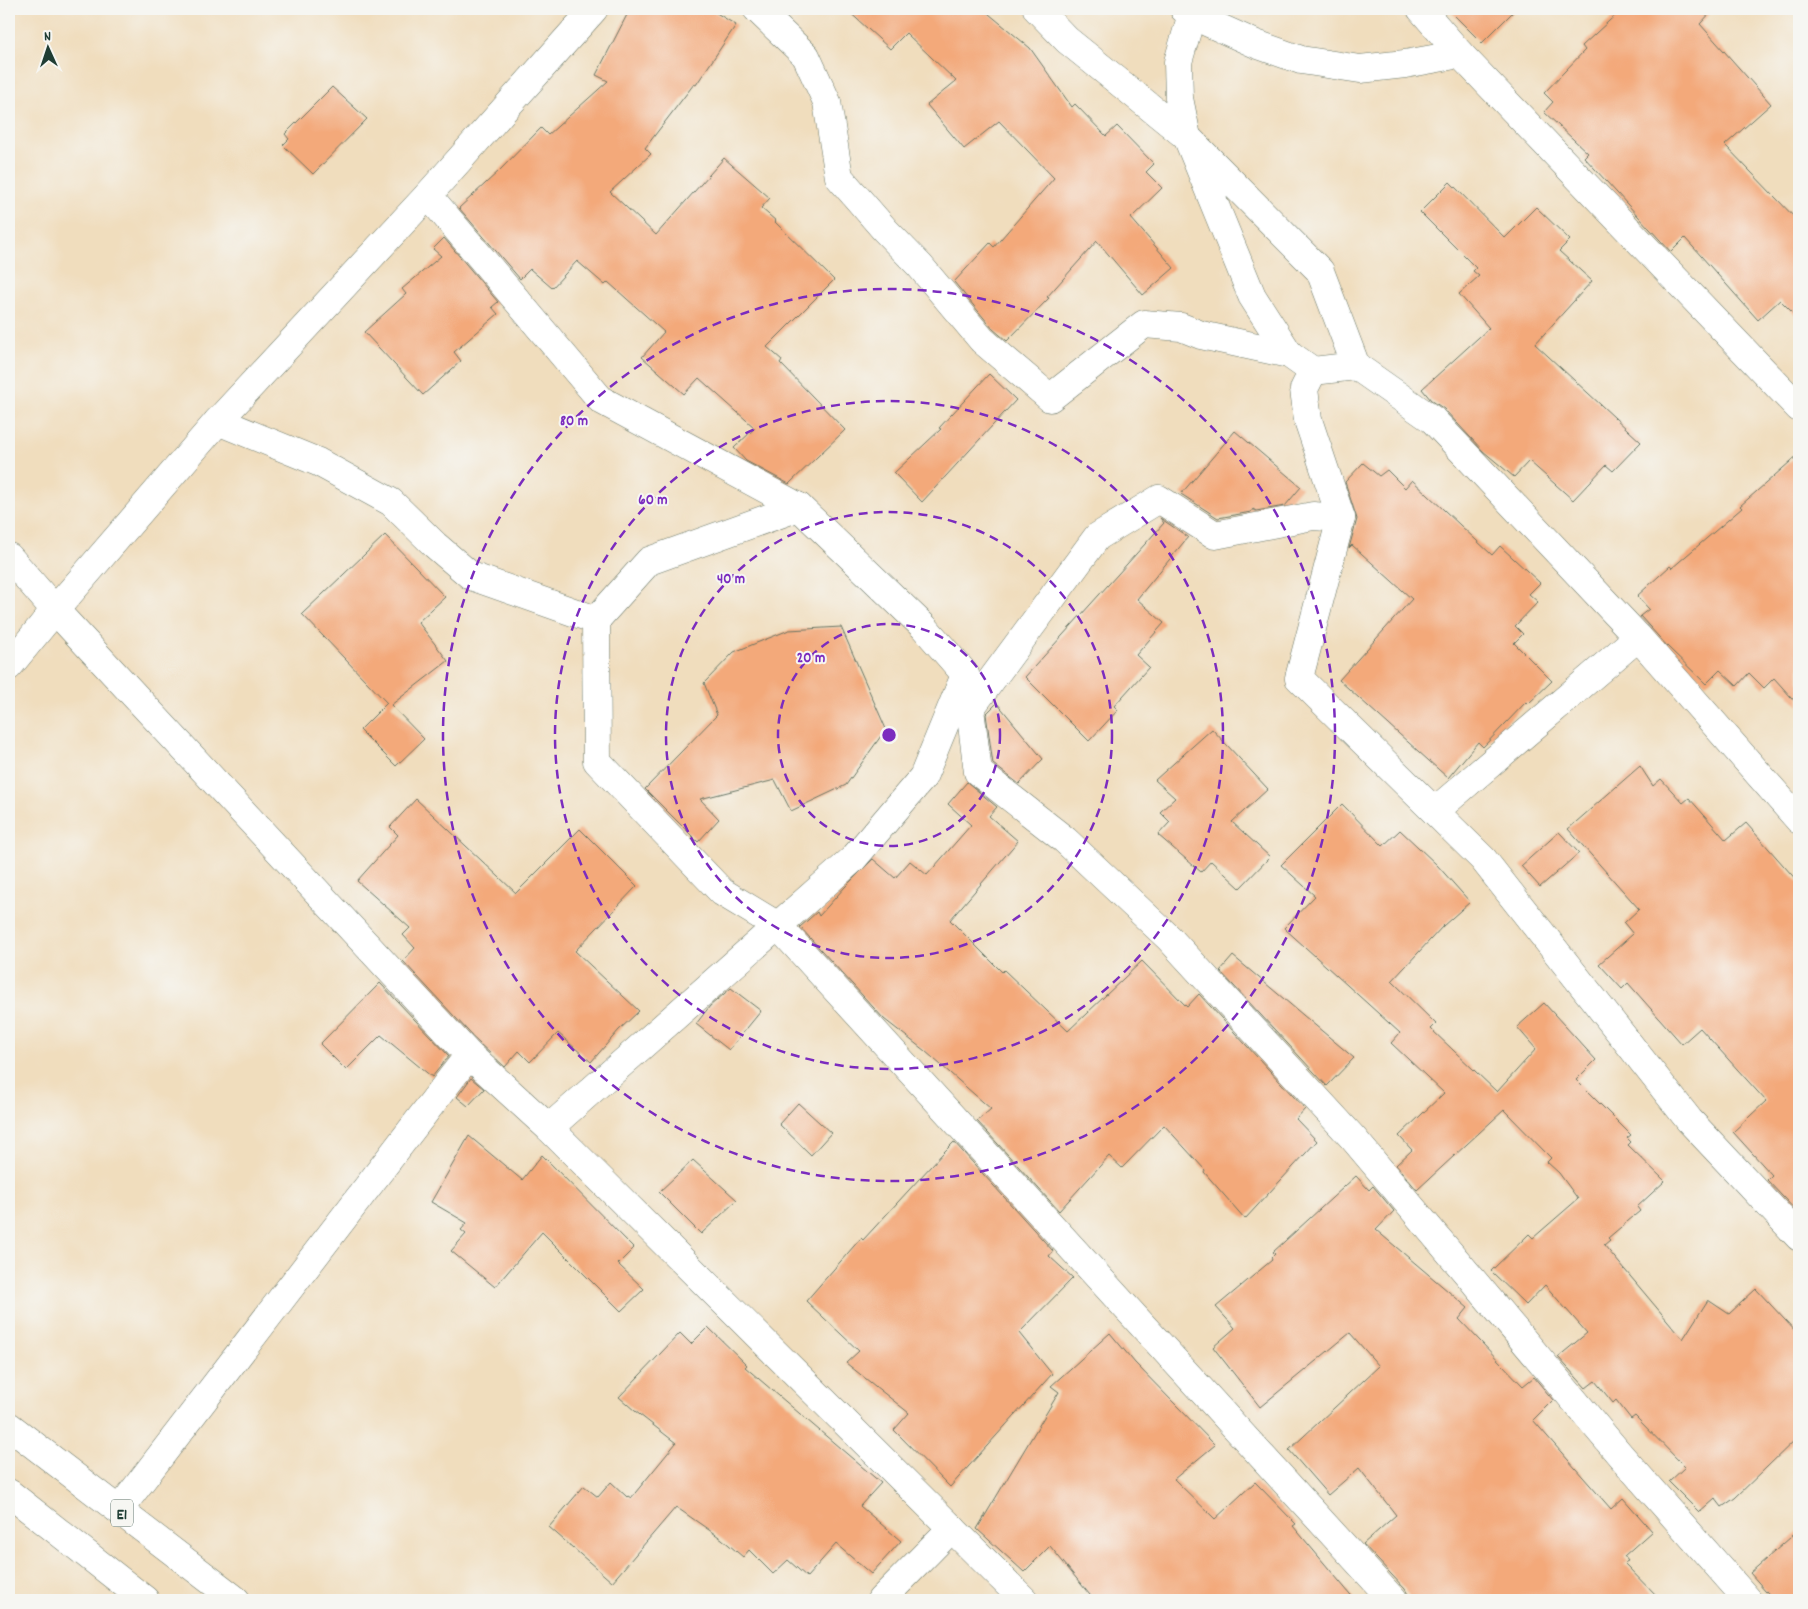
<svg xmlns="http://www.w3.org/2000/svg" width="1808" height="1609" viewBox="0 0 1808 1609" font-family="Dekko,sans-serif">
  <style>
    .building { fill: #f3a97a }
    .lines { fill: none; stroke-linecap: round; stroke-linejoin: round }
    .minor-casing { stroke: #687564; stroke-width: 29 }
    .trunk-casing { stroke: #687564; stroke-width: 29 }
    .minor { stroke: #fff; stroke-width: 28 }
    .trunk { stroke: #fff; stroke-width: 28 }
    .ring { fill: none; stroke: #7b2cbf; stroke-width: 2.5; stroke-dasharray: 9 6 }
    .labels { text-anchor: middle; stroke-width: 4; stroke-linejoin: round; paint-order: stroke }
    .shield { fill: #f6f6f2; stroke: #60746d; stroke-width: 1 }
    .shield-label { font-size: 16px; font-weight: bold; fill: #1f3d34 }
    .centre { fill: #7b2cbf; stroke: #f6f6f2; stroke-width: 2.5 }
    .ring-label { font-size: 15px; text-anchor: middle; font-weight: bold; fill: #7b2cbf; stroke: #f6f6f2; stroke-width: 4; stroke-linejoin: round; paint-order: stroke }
  </style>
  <rect width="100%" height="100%" fill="#f6f6f2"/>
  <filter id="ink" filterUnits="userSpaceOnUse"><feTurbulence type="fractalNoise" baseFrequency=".02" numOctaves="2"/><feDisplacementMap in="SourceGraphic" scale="10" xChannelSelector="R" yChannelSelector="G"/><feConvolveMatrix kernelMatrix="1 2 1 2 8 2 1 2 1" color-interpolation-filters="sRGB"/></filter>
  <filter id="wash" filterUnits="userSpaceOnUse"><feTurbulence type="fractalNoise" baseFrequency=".0096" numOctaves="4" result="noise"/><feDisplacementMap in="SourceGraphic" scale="20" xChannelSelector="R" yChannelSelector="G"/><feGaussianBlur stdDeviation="1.12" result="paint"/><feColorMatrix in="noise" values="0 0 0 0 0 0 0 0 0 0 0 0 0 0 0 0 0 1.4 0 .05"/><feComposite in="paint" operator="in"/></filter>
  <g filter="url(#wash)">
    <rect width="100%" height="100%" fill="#f0ddbd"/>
    <g id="blocks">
      <g class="building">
        <path d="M630,9H710L736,25L696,85L694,84L645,148L651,154L610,192L656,235L724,158L770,198L761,208L776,221L775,222L834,280L767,347L782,360L780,363L845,430L789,484L746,461L734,448L755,428L699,378L684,394L642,357L664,332L608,282L605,285L577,261L552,288L530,269L520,279L459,208L499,171L541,128L548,135L608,81L596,75Z"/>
        <path d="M846,9H983L1030,48L1072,107L1075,104L1106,136L1117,126L1154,164L1146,172L1162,188L1131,218L1174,268L1143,295L1097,241L1047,297L1049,298L1007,341L993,329L954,282L990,243L994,247L1054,178L999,121L964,149L927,105L956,81L906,33L890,49Z"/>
        <path d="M1448,9H1516L1482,43Z"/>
        <path d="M1622,9H1714L1700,24L1771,104L1725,145L1799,222V319L1780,300L1758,320L1685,238L1671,252L1584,157L1588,153L1544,112L1553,102L1544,93L1585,50L1582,46Z"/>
        <path d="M332,87L367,119L313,174L283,145L289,139L285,134Z"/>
        <path d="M1450,182L1505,238L1536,207L1570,240L1559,251L1592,281L1535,344L1641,442L1613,471L1606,465L1573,500L1529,461L1514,477L1483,451L1444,409L1431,400L1422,389L1489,328L1459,294L1479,276L1473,271L1476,268L1420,212Z"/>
        <path d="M444,238L498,302L492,307L498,314L454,352L461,361L423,395L364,332L406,294L402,289L441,256L433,249Z"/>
        <path d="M989,374L1016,400L922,502L894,473L941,429L939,428Z"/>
        <path d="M1235,431L1301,487L1285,506L1256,511L1253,509L1251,512L1218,518L1181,494Z"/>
        <path d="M1799,454V706L1774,678L1764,688L1749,673L1737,686L1720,670L1706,684L1667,646L1640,616L1649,609L1637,596L1670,566L1672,568L1742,508L1740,506Z"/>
        <path d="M1363,463L1379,476L1387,470L1405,488L1412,480L1492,555L1500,546L1540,583L1529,594L1538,602L1515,626L1523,634L1514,643L1552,681L1528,704L1526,702L1483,747L1478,742L1448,778L1339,680L1412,599L1352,545L1349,548L1357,519L1345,482Z"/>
        <path d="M1160,518L1188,537L1137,599L1164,623L1136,655L1149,667L1114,706L1118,710L1089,741L1025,677L1164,523Z"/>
        <path d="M385,535L445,597L418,622L448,661L391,705L424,739L396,766L360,730L387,703L302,614Z"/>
        <path d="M841,627L886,729L846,785L791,811L775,780L700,799L719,819L698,842L645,789L717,715L704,683L734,652L789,630Z"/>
        <path d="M997,703L1043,759L1019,784L993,764L986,714Z"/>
        <path d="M1212,729L1268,789L1232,822L1270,857L1240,888L1211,861L1201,872L1158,835L1170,822L1160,812L1175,798L1155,780Z"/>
        <path d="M1640,766L1653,786L1661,779L1683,803L1689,798L1726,840L1746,823L1799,883V1214L1767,1180L1772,1175L1733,1132L1766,1101L1700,1028L1682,1044L1628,983L1622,989L1599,964L1633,934L1624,923L1639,909L1568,829Z"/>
        <path d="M967,782L997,807L989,816L1018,841L950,920L1002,972L1004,970L1068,1031L1142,961L1187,1007L1199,994L1305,1109L1296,1119L1317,1141L1245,1219L1204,1172L1205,1170L1164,1125L1122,1168L1109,1156L1059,1211L977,1121L991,1109L925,1051L884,1019L800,927L817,912L819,916L845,887L873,859L895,878L910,861L927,875L971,825L948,804Z"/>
        <path d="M416,799L516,893L580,829L637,886L575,951L639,1011L619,1030L591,1062L558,1033L530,1062L519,1051L505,1067L480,1044L403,961L415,948L403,935L410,928L357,881L398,835L390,827Z"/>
        <path d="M1342,804L1383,846L1400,830L1437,865L1470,902L1443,926L1392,981L1436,1024L1431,1029L1497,1092L1536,1049L1517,1027L1544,1003L1596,1060L1576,1080L1631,1135L1627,1138L1631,1142L1628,1145L1665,1181L1637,1207L1640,1211L1608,1238L1610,1240L1604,1245L1683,1339L1708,1300L1729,1314L1756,1289L1799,1335V1436L1735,1498L1722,1507L1715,1498L1699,1512L1669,1482L1685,1467L1635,1416L1631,1419L1616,1400L1613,1403L1595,1381L1586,1388L1558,1357L1587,1333L1545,1285L1526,1305L1491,1271L1529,1234L1533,1238L1578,1199L1559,1173L1547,1162L1551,1158L1504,1110L1417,1190L1396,1165L1412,1150L1399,1136L1444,1093L1391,1043L1400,1033L1284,928L1315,896L1281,865Z"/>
        <path d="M1559,832L1579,853L1540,887L1521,866Z"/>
        <path d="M1233,956L1354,1058L1327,1086L1220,971Z"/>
        <path d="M380,983L449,1056L432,1077L381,1035L346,1070L320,1044Z"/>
        <path d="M731,988L761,1011L729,1050L696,1024L710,1006Z"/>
        <path d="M471,1078L484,1089L468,1106L457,1097Z"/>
        <path d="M798,1103L831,1133L811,1155L779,1124Z"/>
        <path d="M469,1136L522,1180L542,1155L634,1248L618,1264L644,1289L621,1311L542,1232L495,1287L451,1251L466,1234L461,1230L467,1223L431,1202Z"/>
        <path d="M954,1142L1053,1251L1049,1256L1073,1278L1019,1333L1052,1374L950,1487L894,1430L909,1413L846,1363L859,1351L806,1301L861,1238L863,1240L943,1153Z"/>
        <path d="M693,1160L737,1200L701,1234L659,1192Z"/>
        <path d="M1356,1176L1369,1190L1373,1186L1394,1211L1376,1230L1468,1308L1459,1319L1523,1386L1534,1377L1553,1400L1533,1420L1611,1509L1623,1498L1652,1531L1624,1556L1628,1561L1624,1563L1660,1600H1411L1405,1589L1363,1544L1396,1515L1359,1468L1328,1495L1289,1450L1379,1366L1350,1333L1260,1407L1213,1347L1235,1328L1216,1307L1272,1260L1271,1258L1275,1254L1273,1252Z"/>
        <path d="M708,1327L747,1365L745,1367L881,1483L860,1506L901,1541L871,1574L836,1544L807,1577L788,1560L773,1574L749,1550L743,1557L722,1539L676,1507L612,1582L549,1527L584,1486L598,1497L611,1482L627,1497L628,1496L631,1498L676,1443L635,1411L619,1397L680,1333L691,1344Z"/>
        <path d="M1110,1333L1135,1363L1215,1445L1174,1479L1215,1519L1255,1482L1296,1524L1293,1526L1355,1600H1094L1050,1546L1024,1572L977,1529L1059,1392L1051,1386Z"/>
        <path d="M1799,1530V1592L1790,1600H1774L1750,1573Z"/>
      </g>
    </g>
  </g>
  <g filter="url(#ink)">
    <use href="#blocks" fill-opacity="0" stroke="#687564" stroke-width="1"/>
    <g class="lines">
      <g class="minor-casing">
        <g id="minor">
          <path d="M757,9L806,56L827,102L839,177L885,230L920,266L982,340L1050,398L1144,324L1181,327L1201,335L1289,354L1313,371L1304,389L1308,420L1341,518L1299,678L1483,859L1689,1120L1799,1237"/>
          <path d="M1037,9L1067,40L1187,137L1320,271L1356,366"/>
          <path d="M1184,9L1209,23L1256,44L1301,60L1360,69L1405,64L1460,54"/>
          <path d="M1421,9L1460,54L1799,408"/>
          <path d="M1192,14L1178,62L1179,98L1187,137L1252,296L1289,354"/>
          <path d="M428,195L601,400L799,507"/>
          <path d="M1313,371L1356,366L1433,420L1638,637L1799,820"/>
          <path d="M218,421L318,462L391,502L435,545L471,576L596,620L649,561L799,507L924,627L965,674L970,709L1097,537L1159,499L1215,535L1313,516L1341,518"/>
          <path d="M9,557L55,610L469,1055L549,1128L1024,1600"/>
          <path d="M596,620L597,761L722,892L778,926L1393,1600"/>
          <path d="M9,666L55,610L218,421L428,195L594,9"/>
          <path d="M970,709L978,772L1065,840L1169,938L1353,1138L1621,1456L1748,1600"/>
          <path d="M1435,811L1638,637"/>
          <path d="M549,1128L853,859L923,777L965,675"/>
          <path d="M119,1510L469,1055"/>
          <path d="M881,1600L952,1528"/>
        </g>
      </g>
      <g class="trunk-casing">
        <g id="trunk">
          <path d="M9,1426L236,1600"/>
          <path d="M9,1493L145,1600"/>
        </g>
      </g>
      <use href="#minor" class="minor"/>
      <use href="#trunk" class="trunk"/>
    </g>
  </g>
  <g class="ring">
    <circle cx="889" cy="735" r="111"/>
    <circle cx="889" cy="735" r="223"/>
    <circle cx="889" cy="735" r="334"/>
    <circle cx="889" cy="735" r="446"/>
  </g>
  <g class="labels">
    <rect class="shield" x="111" y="1499.5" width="22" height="27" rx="4"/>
    <g class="shield-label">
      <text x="122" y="1519">E1</text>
    </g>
  </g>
  <circle cx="889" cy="735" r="8" class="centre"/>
  <g class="ring-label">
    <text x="574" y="425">80 m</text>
    <text x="653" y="504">60 m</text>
    <text x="731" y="583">40 m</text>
    <text x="811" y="662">20 m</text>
  </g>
  <rect width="1808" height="1609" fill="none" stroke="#f6f6f2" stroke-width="30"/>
  <g transform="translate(48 48) rotate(357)" stroke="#f6f6f2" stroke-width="4" paint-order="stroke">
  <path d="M0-4L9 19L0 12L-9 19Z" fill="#1f3d34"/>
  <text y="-8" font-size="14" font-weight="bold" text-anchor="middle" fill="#1f3d34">N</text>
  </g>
</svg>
